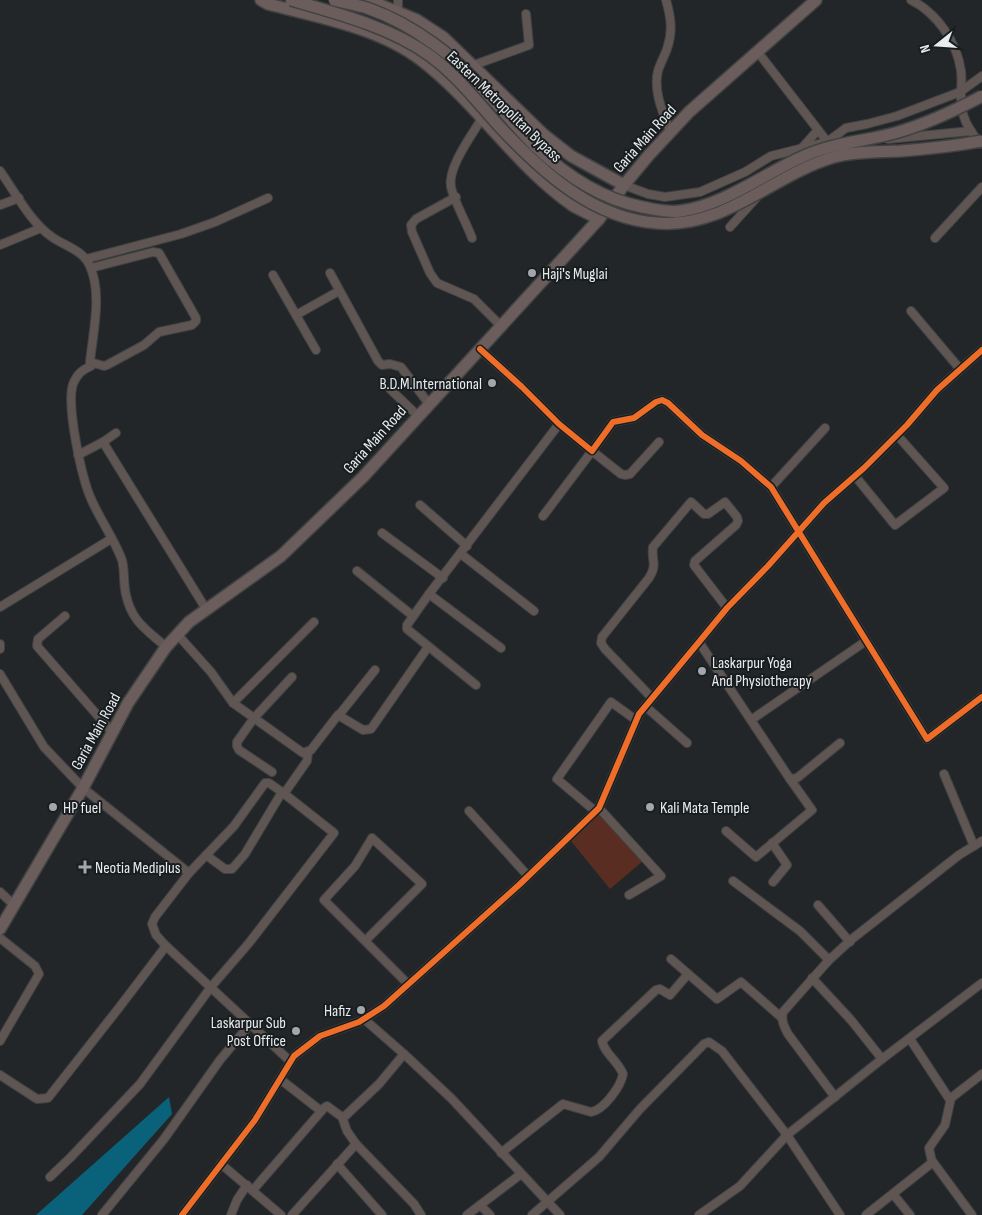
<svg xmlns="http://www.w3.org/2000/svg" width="982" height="1215" viewBox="0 0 982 1215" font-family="'Sofia Sans Condensed',sans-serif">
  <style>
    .green { fill: #5a2d22 }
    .water { fill: #0a617a }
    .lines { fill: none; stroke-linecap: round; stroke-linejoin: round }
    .minor-casing { stroke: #404243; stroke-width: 10 }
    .primary-casing { stroke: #404243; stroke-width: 14 }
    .minor { stroke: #5f5552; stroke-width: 8 }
    .primary { stroke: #6a5d5b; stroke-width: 11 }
    .primary-bridge-casing { stroke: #404243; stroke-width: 14; stroke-linecap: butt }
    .primary-bridge { stroke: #6a5d5b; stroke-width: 11 }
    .cycleway-casing { stroke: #181d1f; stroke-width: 9 }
    .cycleway { stroke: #ee6e29; stroke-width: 6 }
    .poi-dot { fill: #a4a7a9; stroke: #181d1f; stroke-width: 2 }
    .labels { text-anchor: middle; stroke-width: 4; stroke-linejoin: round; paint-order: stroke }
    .street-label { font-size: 16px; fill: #e9ecee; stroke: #181d1f }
    .poi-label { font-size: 16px; fill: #e9ecee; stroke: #181d1f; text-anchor: start }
  </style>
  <rect width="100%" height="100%" fill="#232628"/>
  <path class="green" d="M599,814L643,861L610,889L571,841Z"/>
  <path class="water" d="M169,1097L172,1114L82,1215H36Z"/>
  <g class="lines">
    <g class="minor-casing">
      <g id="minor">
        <path d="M666,0C671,17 673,32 667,49C664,57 660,64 658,71C653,91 663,113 670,131"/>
        <path d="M911,0C937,13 957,42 961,71C963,87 958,102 964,117C967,127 974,136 980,144"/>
        <path d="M398,11V0"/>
        <path d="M757,51L829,144"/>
        <path d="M474,65L529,45L526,14"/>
        <path d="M888,139L971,131"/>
        <path d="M801,149L818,130"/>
        <path d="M0,171C15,192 31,223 52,237C63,245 82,250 89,264C103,293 93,331 90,362L91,366C82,370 77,374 73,384C66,406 82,480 92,501C101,521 114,539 122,560C125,571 123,583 126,595C132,622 146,629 166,647"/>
        <path d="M624,185L648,194L665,197L700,192L745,172L771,156L827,142L846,128L867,124L897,116L960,92L982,76"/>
        <path d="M456,197L416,219L411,225L412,232L430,273L437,283L474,299L501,326"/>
        <path d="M0,205L19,198"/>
        <path d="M730,227L758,196"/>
        <path d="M472,238C467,224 454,201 451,187C447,168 472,135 482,118"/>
        <path d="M935,238L982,187"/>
        <path d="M0,245L41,228"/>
        <path d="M86,259L181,234L215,222L268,198"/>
        <path d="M330,273L378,361L382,365L390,364L401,367L429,404"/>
        <path d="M273,275L316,350"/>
        <path d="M911,311L960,369"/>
        <path d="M296,315L339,291"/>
        <path d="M480,349L522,387L559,424L592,451L613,422L634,418L656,402L662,400L668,403L702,435L741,461L771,487L927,739L982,697"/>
        <path d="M90,362L104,366L107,365L144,345L159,332L192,325L196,321V318L159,253L153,252L91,268"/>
        <path d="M390,389L418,416"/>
        <path d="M103,442L116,433"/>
        <path d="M78,455L103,442L206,609"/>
        <path d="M855,476L895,525L944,488L897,435"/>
        <path d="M771,487L825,428"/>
        <path d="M420,505L467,546"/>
        <path d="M543,516L592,451L621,474L625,475L630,474L659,442"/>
        <path d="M382,533L443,578"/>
        <path d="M461,554L534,611"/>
        <path d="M357,571L413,616"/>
        <path d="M429,594L407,625V629L476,685"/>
        <path d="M0,607L111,539"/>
        <path d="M65,616L38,639L37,646L112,732"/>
        <path d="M177,634L211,672L233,703L303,753L311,750L338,715L363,730L371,729L428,647"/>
        <path d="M699,642L790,779L797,778L840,743"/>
        <path d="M0,644V649"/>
        <path d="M501,648L429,594L559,424"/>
        <path d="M0,674L44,747L83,788L189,873"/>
        <path d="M652,698L605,649L601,643L602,637L649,578C658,563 651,562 653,547L691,502L704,514H708L725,502L737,517L738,521L736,525L695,561L694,565L727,608"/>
        <path d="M233,703L314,622"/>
        <path d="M645,706L687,743"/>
        <path d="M339,715L375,670"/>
        <path d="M751,720L866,641"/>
        <path d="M272,772L239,750L237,746V742L254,718L292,677"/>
        <path d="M944,774L974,846"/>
        <path d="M599,808L661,876L629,895"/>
        <path d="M469,811L528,876"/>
        <path d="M595,811L557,779L611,702L636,720"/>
        <path d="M726,831L756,857L812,810L790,779"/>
        <path d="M772,843L787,865L773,882"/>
        <path d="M733,881L800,931L829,960"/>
        <path d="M0,892L14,905"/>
        <path d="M818,905L850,942"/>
        <path d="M0,938L35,966L39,974L0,1041"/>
        <path d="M365,941L422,884L372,838L355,866L324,900L408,984"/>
        <path d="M671,959L717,999L741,982L782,1018"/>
        <path d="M812,978L851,1020L882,1059"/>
        <path d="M364,1019L404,1054L452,1099L560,1215"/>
        <path d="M910,1039L950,1100"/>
        <path d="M290,1061L166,946L156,935L152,924L155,917L189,873L234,826L265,783H269L282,792L286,791L307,761L308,752"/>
        <path d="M0,1075L37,1099L48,1098L118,1009L166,946"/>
        <path d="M280,1079L321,1111"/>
        <path d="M835,1097L788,1034C784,1026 781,1021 783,1012L829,960L852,939L959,855L982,841"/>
        <path d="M343,1118L379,1084L404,1054"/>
        <path d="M501,1153L563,1104L591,1112C604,1110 621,1086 623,1074C618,1061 604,1053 602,1041L656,990L660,989L670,995L688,974"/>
        <path d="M932,1162L929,1148L945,1125L951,1098L982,1074"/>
        <path d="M221,1164L281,1215"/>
        <path d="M337,1164L382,1215"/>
        <path d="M50,1177L71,1157L140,1084L211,987L249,943L334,833L282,792L245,854L232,869H225L206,855"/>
        <path d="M253,1190L324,1108L327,1106L342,1117L347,1131L356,1144L414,1204L421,1215"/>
        <path d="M893,1194L910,1215"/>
        <path d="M480,1205L490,1215"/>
        <path d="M102,1215L164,1139L220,1060L251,1023"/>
        <path d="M182,1215L255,1120L294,1056L320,1036L359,1022L384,1006L520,884L599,808L639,714L699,642L727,608L768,566L824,503L864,468L907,425L937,390L982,350"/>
        <path d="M231,1215L237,1200L247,1185"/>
        <path d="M292,1215L356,1144"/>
        <path d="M467,1215L521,1174"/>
        <path d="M532,1215L599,1157L640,1109L704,1044L709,1042L722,1051L787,1135L840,1215"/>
        <path d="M699,1215L740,1186L787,1135L882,1059L982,983"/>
        <path d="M866,1215L933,1162L972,1215"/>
      </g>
    </g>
    <g class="primary-casing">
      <g id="primary">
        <path d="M261,0L268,4C318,17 380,28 421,60C477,103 514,164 572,205C580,210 590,214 599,219"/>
        <path d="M368,0L417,20L443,37L543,134L571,156L624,185"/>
        <path d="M0,929L83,788L128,703L166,647L189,622L281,556L363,477L599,219L624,185L649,155L689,112L816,0"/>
      </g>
    </g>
    <use href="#minor" class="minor"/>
    <use href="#primary" class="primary"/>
    <g class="primary-bridge-casing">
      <g id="primary-bridge">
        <path d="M291,0C336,13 390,27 429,55C457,75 477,102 500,127C541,171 593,219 657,223C725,229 772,175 834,157C855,151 879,152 900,151C928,149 955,146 982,141"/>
        <path d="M334,0C345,3 357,5 367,8C390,16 415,30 434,44C474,72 501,112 535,146C565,175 602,199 642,207C654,209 668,213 680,211C725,205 763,174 804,156C833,143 865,141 895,133C926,124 954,111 982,96"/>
      </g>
    </g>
    <use href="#primary-bridge" class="primary-bridge"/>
    <g class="cycleway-casing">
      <g id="cycleway">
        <path d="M480,349L522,387L559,424L592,451L613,422L634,418L656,402L662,400L668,403L702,435L741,461L771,487L927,739L982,697"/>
        <path d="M182,1215L255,1120L294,1056L320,1036L359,1022L384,1006L520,884L599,808L639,714L699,642L727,608L768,566L824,503L864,468L907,425L937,390L982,350"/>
      </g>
    </g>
    <use href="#cycleway" class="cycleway"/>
  </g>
  <g class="poi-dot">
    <circle cx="532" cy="273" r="5"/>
    <circle cx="492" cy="383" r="5"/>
    <circle cx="702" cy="671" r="5"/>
    <circle cx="53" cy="807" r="5"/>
    <circle cx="650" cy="807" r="5"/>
    <path d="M82.5 859.5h5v5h5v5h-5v5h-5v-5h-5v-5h5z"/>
    <circle cx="361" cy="1010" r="5"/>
    <circle cx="296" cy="1031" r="5"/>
  </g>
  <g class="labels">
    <g class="street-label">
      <text transform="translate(505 106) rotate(44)" y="6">Eastern Metropolitan Bypass</text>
      <text transform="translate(644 138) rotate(-48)" y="6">Garia Main Road</text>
      <text transform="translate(374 439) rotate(-48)" y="6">Garia Main Road</text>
      <text transform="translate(95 731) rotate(-61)" y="6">Garia Main Road</text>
    </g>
    <g class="poi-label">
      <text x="542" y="279">Haji's Muglai</text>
      <text x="482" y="389" text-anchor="end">B.D.M.International</text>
      <text x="712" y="668">Laskarpur Yoga<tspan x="712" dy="18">And Physiotherapy</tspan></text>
      <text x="63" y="813">HP fuel</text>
      <text x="660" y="813">Kali Mata Temple</text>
      <text x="95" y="873">Neotia Mediplus</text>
      <text x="351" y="1016" text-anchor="end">Hafiz</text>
      <text x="286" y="1028" text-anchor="end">Laskarpur Sub<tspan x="286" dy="18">Post Office</tspan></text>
    </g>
  </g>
  <g transform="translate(937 45) rotate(253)" stroke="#181d1f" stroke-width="4" paint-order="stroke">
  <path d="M0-4L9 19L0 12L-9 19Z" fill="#e9ecee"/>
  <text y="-8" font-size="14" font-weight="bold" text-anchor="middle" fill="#e9ecee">N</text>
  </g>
</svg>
